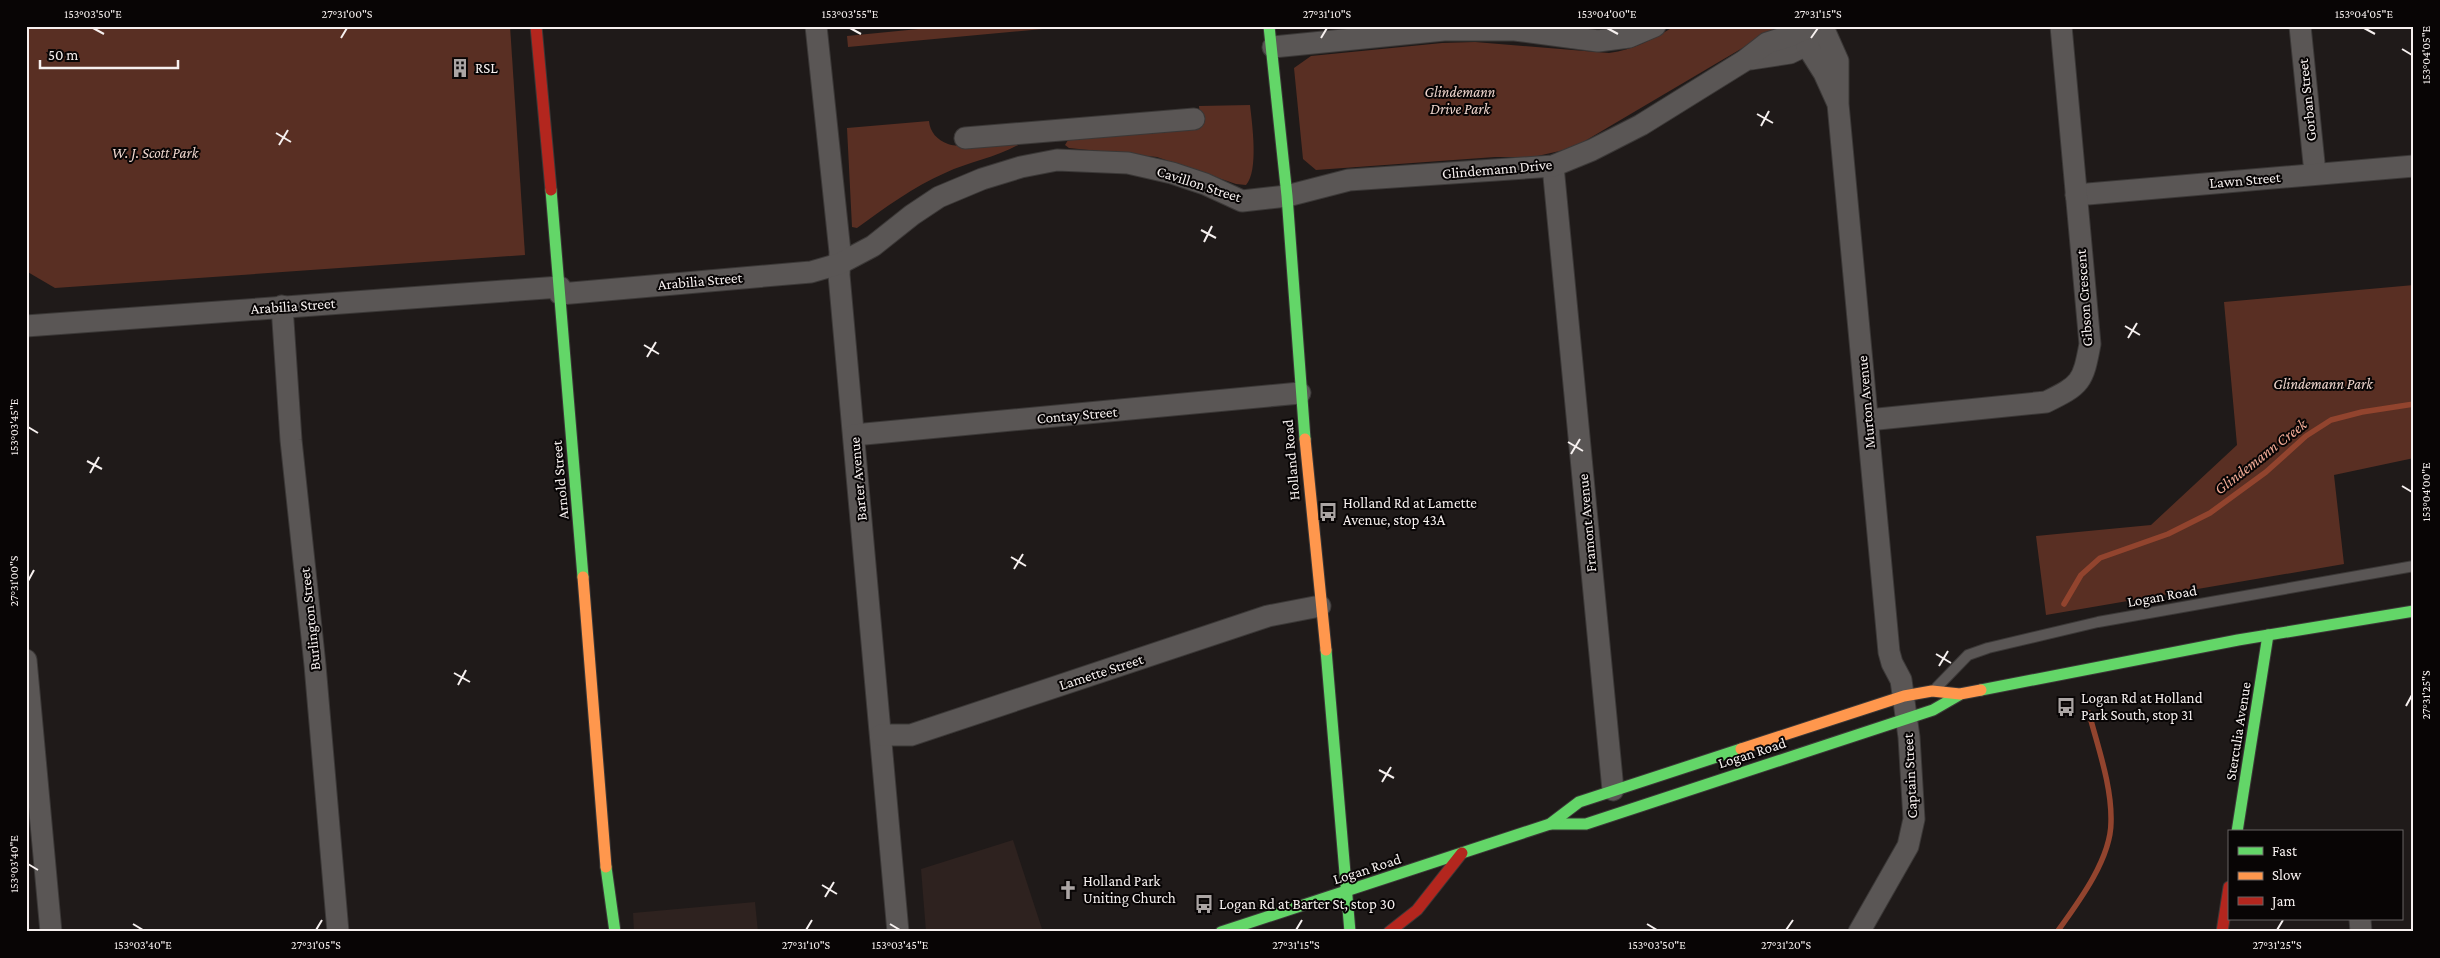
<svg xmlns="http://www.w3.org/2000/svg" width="2440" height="958" viewBox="0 0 2440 958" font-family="'Crimson Pro',serif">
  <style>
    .built { fill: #2e221f }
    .green { fill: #592f23 }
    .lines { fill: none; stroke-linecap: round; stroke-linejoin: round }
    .stream { stroke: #92442e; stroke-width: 5.5 }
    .lane-casing { stroke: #3b3837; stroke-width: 12 }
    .street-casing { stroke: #3b3837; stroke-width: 23 }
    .fast-casing { stroke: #3b3837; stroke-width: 13 }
    .slow-casing { stroke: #3b3837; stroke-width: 13 }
    .jam-casing { stroke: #3b3837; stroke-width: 13 }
    .lane { stroke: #5a5655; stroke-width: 10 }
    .street { stroke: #5a5655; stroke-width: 21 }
    .fast { stroke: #63d668; stroke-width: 11 }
    .slow { stroke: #ff974d; stroke-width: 11 }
    .jam { stroke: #b3261e; stroke-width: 11 }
    .ticks { fill: none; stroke: #f6f0ef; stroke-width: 2 }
    .labels { text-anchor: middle; stroke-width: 4; stroke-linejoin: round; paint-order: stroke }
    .poi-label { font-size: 15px; fill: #f6f0ef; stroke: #080505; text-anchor: start }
    .park-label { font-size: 15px; font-style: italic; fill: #eed5cd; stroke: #080505 }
    .street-label { font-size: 15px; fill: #f6f0ef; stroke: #080505 }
    .water-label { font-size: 16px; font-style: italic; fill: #f2ab96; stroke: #080505 }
    .neatline { fill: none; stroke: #f6f0ef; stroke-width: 2 }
    .ticks-label { font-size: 12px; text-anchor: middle; fill: #f6f0ef }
  </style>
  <rect width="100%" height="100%" fill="#1f1a19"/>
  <g class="built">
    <path d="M1013,840L1043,932H926L921,869Z"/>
    <path d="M755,902L758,932H634L633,913Z"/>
  </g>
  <g class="green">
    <path d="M26,26H510L525,255L55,288L26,271Z"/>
    <path d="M949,26H1075L848,47L847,36Z"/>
    <path d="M1675,26H1797L1756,40L1573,148L1533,157H1495L1316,170L1303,159L1294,68L1311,56L1442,43L1475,42L1609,53C1634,50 1653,39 1675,26Z"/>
    <path d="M1250,105C1252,123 1259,171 1246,185L1236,184L1157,157L1069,148L1065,145L1068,140L1201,128L1199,106Z"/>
    <path d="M929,121C930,132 937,140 948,144C961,149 1006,143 1023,142C1000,157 970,161 945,173C913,187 886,207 857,228L852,227L847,128Z"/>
    <path d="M2414,285V458L2334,475L2344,564L2046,615L2036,536L2151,525L2237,445L2224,302Z"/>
  </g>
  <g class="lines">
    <g class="stream">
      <path d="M2064,604L2081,575L2100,558L2168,534L2210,513L2266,472L2306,436L2331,420L2362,412L2414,404"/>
      <path d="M2057,932C2078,903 2111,859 2111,822C2112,786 2098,748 2089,713"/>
    </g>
    <g class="lane-casing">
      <path id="lane" d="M1937,687L1968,655L1988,648L2098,622L2414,566"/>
    </g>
    <g class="street-casing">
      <g id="street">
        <path d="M816,26L840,252L839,275L898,932"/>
        <path d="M2300,26L2315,173"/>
        <path d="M1273,47L1444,30H1515L1598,41L1629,37L1655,26"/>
        <path d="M1751,59L1790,53L1819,39"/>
        <path d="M1838,104L1824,73L1807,46L1810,27L1826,34L1838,61V104L1889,652L1892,663L1901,680L1909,737L1914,819L1908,846L1859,932"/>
        <path d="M965,138L1194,119"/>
        <path d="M1553,166L1613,790"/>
        <path d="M2076,195L2414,166"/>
        <path d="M560,294L811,272L839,264L873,246L912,215L939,197L982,179L1021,167L1057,160L1128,163L1172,173L1205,184L1242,201L1287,196L1349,180L1553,166L1592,150L1641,125L1744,61L1767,43L1790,36L1811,26"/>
        <path d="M282,306L291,440L315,665L338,932"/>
        <path d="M26,326L560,287"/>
        <path d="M1868,420L2046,402C2081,385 2083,382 2090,344L2061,26"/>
        <path d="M854,435L1300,393"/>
        <path d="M26,660L51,932"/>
        <path d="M881,735H911L1268,616L1320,606"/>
        <path d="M2360,919L2361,932"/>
      </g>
    </g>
    <g class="fast-casing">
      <g id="fast">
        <path d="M1269,26L1287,196L1305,439"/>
        <path d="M551,190L583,577"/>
        <path d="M1326,650L1350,932"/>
        <path d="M1981,690L2238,640L2414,611"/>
        <path d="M1550,824H1586L1933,710L1959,695"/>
        <path d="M2237,832L2268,635"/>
        <path d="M606,867L615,932"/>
        <path d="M1221,932L1550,824L1579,802L1741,749"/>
      </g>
    </g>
    <g class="slow-casing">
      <g id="slow">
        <path d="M1305,439L1326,650"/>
        <path d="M583,577L606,867"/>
        <path d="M1741,749L1904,696L1932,691L1960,694L1981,690"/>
      </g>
    </g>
    <g class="jam-casing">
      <g id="jam">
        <path d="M536,26L551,190"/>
        <path d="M1389,932L1417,910L1462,853"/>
        <path d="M2222,932L2229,887"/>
      </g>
    </g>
    <use href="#lane" class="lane"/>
    <use href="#street" class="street"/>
    <use href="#fast" class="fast"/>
    <use href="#slow" class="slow"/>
    <use href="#jam" class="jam"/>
  </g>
  <path class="ticks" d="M93,28L104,34M850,28L861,34M1607,28L1618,34M2364,28L2375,34M341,38L347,28M1321,38L1327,28M1811,38L1818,28M2402,49L2412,55M1757,114L1773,123M1761,126L1769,111M276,133L291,142M279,145L288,130M1201,230L1216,238M1204,242L1212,226M2125,326L2140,335M2128,338L2137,323M644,345L659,354M647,357L656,342M28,427L38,433M1568,442L1583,451M1571,454L1580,439M87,461L102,469M90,473L99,457M2402,486L2412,492M1011,557L1026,566M1014,569L1023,554M28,581L34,570M1936,654L1951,663M1939,666L1948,651M454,673L470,682M458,685L466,670M2406,706L2412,695M1379,770L1394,778M1382,782L1391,767M28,864L38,870M822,885L837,894M825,897L834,882M133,924L143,930M890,924L900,930M1647,924L1657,930M316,930L322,920M806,930L812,920M1296,930L1302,920M1786,930L1793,920M2277,930L2283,920"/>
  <defs>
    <g id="building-bare" transform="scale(1.5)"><path d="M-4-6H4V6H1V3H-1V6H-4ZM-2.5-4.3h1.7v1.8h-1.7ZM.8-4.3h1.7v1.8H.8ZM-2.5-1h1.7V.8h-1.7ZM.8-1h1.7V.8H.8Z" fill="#aba5a4" stroke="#080505" stroke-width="2.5" paint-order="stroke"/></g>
    <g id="bus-bare" transform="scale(1.5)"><path d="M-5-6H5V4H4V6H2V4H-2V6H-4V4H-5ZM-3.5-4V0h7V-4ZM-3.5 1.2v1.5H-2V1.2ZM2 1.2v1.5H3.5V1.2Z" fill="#aba5a4" stroke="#080505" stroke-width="2.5" paint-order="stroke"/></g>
    <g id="church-bare" transform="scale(1.5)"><path d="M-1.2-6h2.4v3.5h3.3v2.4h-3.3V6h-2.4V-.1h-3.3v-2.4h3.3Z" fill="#aba5a4" stroke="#080505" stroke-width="2.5" paint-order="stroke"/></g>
  </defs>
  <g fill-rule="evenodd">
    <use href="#building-bare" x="460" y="68"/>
    <use href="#bus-bare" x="1328" y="512"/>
    <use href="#bus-bare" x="2066" y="707"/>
    <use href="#church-bare" x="1068" y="890"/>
    <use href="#bus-bare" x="1204" y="904"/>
  </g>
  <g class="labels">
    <g class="poi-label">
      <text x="475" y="73">RSL</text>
      <text x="1343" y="508">Holland Rd at Lamette<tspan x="1343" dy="17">Avenue, stop 43A</tspan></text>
      <text x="2081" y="703">Logan Rd at Holland<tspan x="2081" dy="17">Park South, stop 31</tspan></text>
      <text x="1083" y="886">Holland Park<tspan x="1083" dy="17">Uniting Church</tspan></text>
      <text x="1219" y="909">Logan Rd at Barter St, stop 30</text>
    </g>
    <g class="park-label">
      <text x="1460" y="97">Glindemann<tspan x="1460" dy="17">Drive Park</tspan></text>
      <text x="155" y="158">W. J. Scott Park</text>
      <text x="2323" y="389">Glindemann Park</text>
    </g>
    <g class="street-label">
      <text transform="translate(2307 100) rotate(-96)" y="5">Gorban Street</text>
      <text transform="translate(1497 169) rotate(-5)" y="5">Glindemann Drive</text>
      <text transform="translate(2245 180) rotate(-5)" y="5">Lawn Street</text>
      <text transform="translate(1199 184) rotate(18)" y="5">Cavillon Street</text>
      <text transform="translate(700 281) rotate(-5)" y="5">Arabilia Street</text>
      <text transform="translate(2084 298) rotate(-94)" y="5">Gibson Crescent</text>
      <text transform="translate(293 306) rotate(-4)" y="5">Arabilia Street</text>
      <text transform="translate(1866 402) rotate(-95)" y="5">Murton Avenue</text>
      <text transform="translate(1077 415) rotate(-5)" y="5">Contay Street</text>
      <text transform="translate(1291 460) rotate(-95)" y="5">Holland Road</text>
      <text transform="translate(858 479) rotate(-95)" y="5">Barter Avenue</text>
      <text transform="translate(560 480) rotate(-95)" y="5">Arnold Street</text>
      <text transform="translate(1587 523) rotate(-95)" y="5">Framont Avenue</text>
      <text transform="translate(2162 596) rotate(-10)" y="5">Logan Road</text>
      <text transform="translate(310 619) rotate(-96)" y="5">Burlington Street</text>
      <text transform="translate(1101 672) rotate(-18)" y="5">Lamette Street</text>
      <text transform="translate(2238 731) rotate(-81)" y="5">Sterculia Avenue</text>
      <text transform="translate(1752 753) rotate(-18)" y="5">Logan Road</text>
      <text transform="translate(1910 776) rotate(-93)" y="5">Captain Street</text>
      <text transform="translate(1367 869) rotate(-18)" y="5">Logan Road</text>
    </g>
    <g class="water-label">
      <text transform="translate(2260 456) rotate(-38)" y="6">Glindemann Creek</text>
    </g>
  </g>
  <rect width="2440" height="958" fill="none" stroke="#080505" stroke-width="55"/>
  <rect x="2228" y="830" width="175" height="90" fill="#080505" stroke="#676363"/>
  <rect x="2238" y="847" width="25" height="8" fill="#63d668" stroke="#676363"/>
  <text x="2272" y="856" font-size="15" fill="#f6f0ef">Fast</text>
  <rect x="2238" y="872" width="25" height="8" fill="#ff974d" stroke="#676363"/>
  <text x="2272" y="880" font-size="15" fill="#f6f0ef">Slow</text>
  <rect x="2238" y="897" width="25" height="8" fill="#b3261e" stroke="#676363"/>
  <text x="2272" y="906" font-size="15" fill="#f6f0ef">Jam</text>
  <path d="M40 60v8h138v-8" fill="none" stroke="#f6f0ef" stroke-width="2.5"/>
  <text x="48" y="60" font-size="15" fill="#f6f0ef" stroke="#080505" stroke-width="4" paint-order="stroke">50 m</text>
  <rect x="28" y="28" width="2384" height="902" class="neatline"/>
  <g class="ticks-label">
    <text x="93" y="18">153°03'50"E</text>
    <text x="347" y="18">27°31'00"S</text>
    <text x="850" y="18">153°03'55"E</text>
    <text x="1327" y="18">27°31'10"S</text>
    <text x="1607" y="18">153°04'00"E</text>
    <text x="1818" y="18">27°31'15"S</text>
    <text x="2364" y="18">153°04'05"E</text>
    <text transform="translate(2426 55) rotate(-90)" y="4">153°04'05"E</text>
    <text transform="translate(14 427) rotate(-90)" y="4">153°03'45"E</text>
    <text transform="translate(2426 492) rotate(-90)" y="4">153°04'00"E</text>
    <text transform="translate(14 581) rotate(-90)" y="4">27°31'00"S</text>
    <text transform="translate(2426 695) rotate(-90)" y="4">27°31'25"S</text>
    <text transform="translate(14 864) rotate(-90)" y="4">153°03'40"E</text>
    <text x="143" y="949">153°03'40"E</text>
    <text x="316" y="949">27°31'05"S</text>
    <text x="806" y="949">27°31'10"S</text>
    <text x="900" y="949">153°03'45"E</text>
    <text x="1296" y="949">27°31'15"S</text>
    <text x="1657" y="949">153°03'50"E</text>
    <text x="1786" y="949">27°31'20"S</text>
    <text x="2277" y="949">27°31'25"S</text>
  </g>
</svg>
